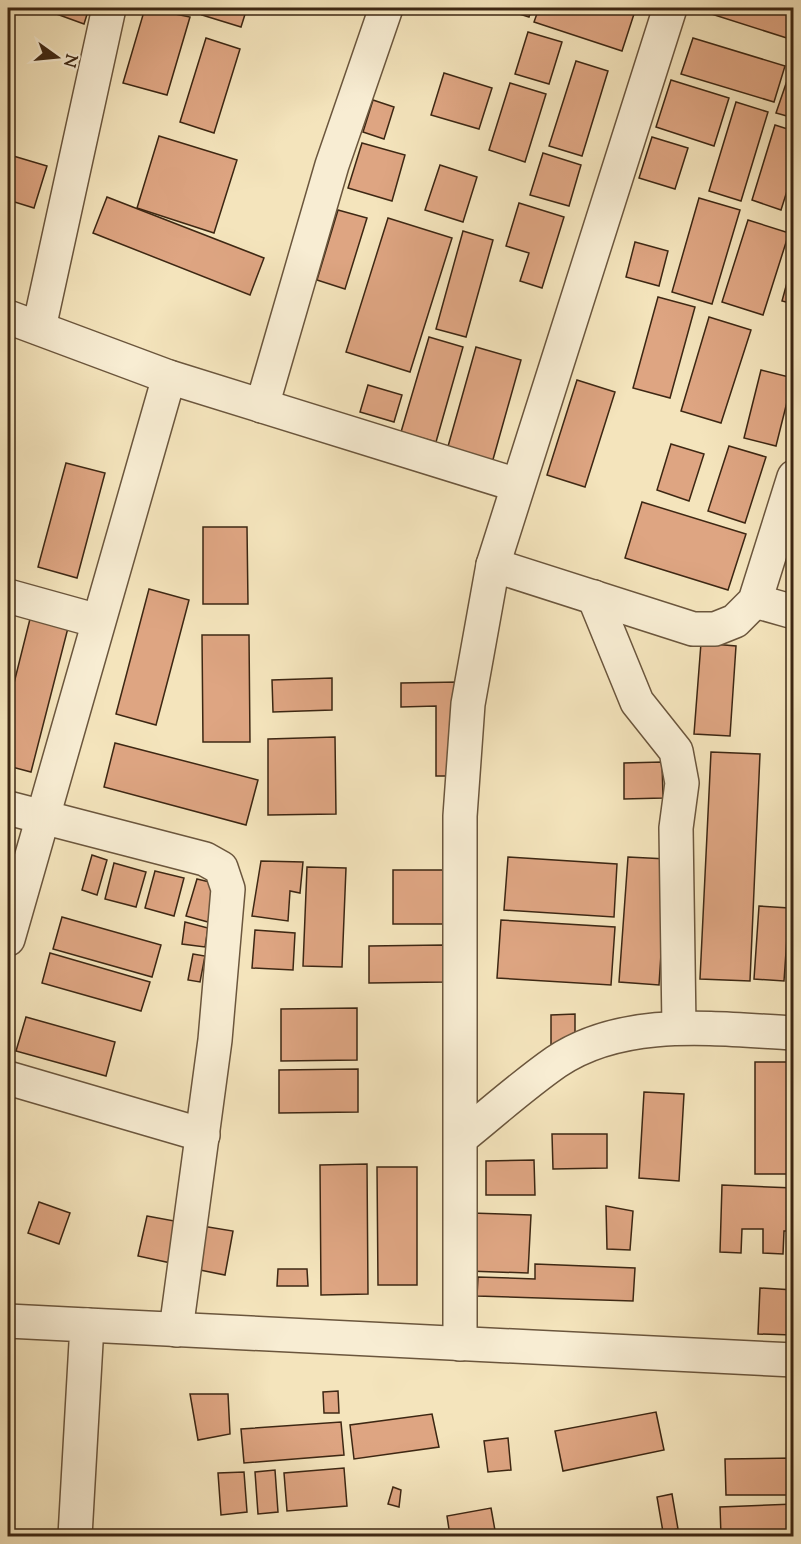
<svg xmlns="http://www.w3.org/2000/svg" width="801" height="1544" viewBox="0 0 801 1544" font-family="'Sorts Mill Goudy',serif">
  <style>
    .building { fill: #dea582; stroke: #3d2713; stroke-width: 1.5 }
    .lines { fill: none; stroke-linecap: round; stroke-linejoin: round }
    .minor-casing { stroke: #6b563d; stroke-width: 36 }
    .tertiary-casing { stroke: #6b563d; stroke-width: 36 }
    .minor { stroke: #f8edd3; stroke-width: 33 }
    .tertiary { stroke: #f8edd3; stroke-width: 33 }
  </style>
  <rect width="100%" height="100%" fill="#f4e4bc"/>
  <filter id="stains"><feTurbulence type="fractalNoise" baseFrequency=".00333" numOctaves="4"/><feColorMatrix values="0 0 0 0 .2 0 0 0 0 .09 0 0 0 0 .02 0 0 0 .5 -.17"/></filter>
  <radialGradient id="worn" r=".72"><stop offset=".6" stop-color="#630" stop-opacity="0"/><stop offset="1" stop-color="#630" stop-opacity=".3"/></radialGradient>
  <g class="building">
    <path d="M40,8H89L84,24Z"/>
    <path d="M145,8L190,17L167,95L123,83Z"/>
    <path d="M205,8H247L241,27L202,15Z"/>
    <path d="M500,8H532L529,17Z"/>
    <path d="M539,8H614L634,14L622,51L534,22Z"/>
    <path d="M703,8H794L793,40L702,11Z"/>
    <path d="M528,32L562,42L549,84L515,74Z"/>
    <path d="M206,38L240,49L214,133L180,122Z"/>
    <path d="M693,38L785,66L774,102L681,74Z"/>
    <path d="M576,61L608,71L582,156L549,146Z"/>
    <path d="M790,72L794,73V118L776,113Z"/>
    <path d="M444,73L492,88L479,129L431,115Z"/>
    <path d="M671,80L729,98L714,146L656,127Z"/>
    <path d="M510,83L546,94L525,162L489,150Z"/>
    <path d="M373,100L394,107L384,139L363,132Z"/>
    <path d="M736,102L768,112L741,201L709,191Z"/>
    <path d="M775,125L794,131V169L781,210L752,200Z"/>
    <path d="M159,136L237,160L214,233L137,208Z"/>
    <path d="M652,137L688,148L675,189L639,178Z"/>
    <path d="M362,143L405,155L392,201L348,188Z"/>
    <path d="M543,153L581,165L569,206L530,195Z"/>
    <path d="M10,155L47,166L34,208L8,200V164Z"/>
    <path d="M440,165L477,177L463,222L425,210Z"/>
    <path d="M107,197L264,258L250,295L93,233Z"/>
    <path d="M699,198L740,210L712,304L672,292Z"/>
    <path d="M519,203L564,217L542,288L520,281L529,253L506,246Z"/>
    <path d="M338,210L367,218L345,289L317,280Z"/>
    <path d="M388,218L452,238L410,372L346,352Z"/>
    <path d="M748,220L789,233L763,315L722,302Z"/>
    <path d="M463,231L493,240L466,337L436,329Z"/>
    <path d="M635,242L668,251L659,286L626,277Z"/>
    <path d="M794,257V304L782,301Z"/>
    <path d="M658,297L695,307L670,398L633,388Z"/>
    <path d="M709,317L751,330L721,423L681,411Z"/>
    <path d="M429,337L463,347L436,442L401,432Z"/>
    <path d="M476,347L521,360L492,463L447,450Z"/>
    <path d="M761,370L793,378L776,446L744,438Z"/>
    <path d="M577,380L615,392L585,487L547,475Z"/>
    <path d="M368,385L402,395L394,422L360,412Z"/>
    <path d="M671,444L704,454L689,501L657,490Z"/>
    <path d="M729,446L766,457L745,523L708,511Z"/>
    <path d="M66,463L105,473L77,578L38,567Z"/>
    <path d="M642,502L746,534L728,590L625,558Z"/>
    <path d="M203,527H247L248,604H203Z"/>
    <path d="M149,589L189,600L156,725L116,714Z"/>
    <path d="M31,615L69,624L31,772L8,766V707Z"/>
    <path d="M202,635H249L250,742H203Z"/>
    <path d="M701,643L736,646L730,736L694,734Z"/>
    <path d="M332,678V710L273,712L272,680Z"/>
    <path d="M459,682L460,776H436V706L401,707V683Z"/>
    <path d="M335,737L336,814L268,815V739Z"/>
    <path d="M115,743L258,780L246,825L104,787Z"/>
    <path d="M711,752L760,754L750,981L700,979Z"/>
    <path d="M662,762L663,798L624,799V763Z"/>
    <path d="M92,855L107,860L97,895L82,890Z"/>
    <path d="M508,857L617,864L614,917L504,910Z"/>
    <path d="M628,857L667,859L659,985L619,982Z"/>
    <path d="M261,861L303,862L300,893L290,891L288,921L252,916Z"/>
    <path d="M114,863L146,872L136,907L105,899Z"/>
    <path d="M307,867L346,868L342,967L303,966Z"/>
    <path d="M393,870H445L446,924H393Z"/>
    <path d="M155,871L184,878L174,916L145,908Z"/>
    <path d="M197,879L218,884L208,922L186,916Z"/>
    <path d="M759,906L789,908L784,981L754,979Z"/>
    <path d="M62,917L161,945L152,977L53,949Z"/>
    <path d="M501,920L615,927L611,985L497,978Z"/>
    <path d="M185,922L208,928L205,947L182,944Z"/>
    <path d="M255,930L295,933L293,970L252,968Z"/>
    <path d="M443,945V982L369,983V946Z"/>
    <path d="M50,953L150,982L141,1011L42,983Z"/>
    <path d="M193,954L205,956L200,982L188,980Z"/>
    <path d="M357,1008V1060L281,1061V1009Z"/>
    <path d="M575,1014V1046L551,1047V1015Z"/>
    <path d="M26,1017L115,1042L106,1076L16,1051Z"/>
    <rect x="755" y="1062" width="39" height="112"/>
    <path d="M358,1069V1112L279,1113V1070Z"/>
    <path d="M644,1092L684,1094L679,1181L639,1178Z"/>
    <path d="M552,1134H607V1168L553,1169Z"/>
    <path d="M534,1160L535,1195H486V1161Z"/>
    <path d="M367,1164L368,1294L321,1295L320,1165Z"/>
    <path d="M377,1167H417V1285H378Z"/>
    <path d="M722,1185L794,1188V1231H784L783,1254L763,1253V1229H742L741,1253L720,1252Z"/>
    <path d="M39,1202L70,1213L59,1244L28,1233Z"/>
    <path d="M606,1206L633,1211L630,1250L607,1249Z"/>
    <path d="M471,1213L531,1215L528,1273L468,1271Z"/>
    <path d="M147,1216L180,1222L171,1263L138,1256Z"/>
    <path d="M202,1226L233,1231L225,1275L195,1269Z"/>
    <path d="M535,1264L635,1268L633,1301L477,1296L478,1277L535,1279Z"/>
    <path d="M278,1269H307L308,1286H277Z"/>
    <path d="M760,1288L794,1290L793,1335L758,1334Z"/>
    <path d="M338,1391L339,1413H324L323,1392Z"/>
    <path d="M190,1394H228L230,1434L198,1440Z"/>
    <path d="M656,1412L664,1450L563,1471L555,1431Z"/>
    <path d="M432,1414L439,1447L354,1459L350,1425Z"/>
    <path d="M341,1422L344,1455L244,1463L241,1429Z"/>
    <path d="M508,1438L511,1470L488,1472L484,1441Z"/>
    <path d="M794,1458V1495H726L725,1459Z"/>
    <path d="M344,1468L347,1506L287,1511L284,1473Z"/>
    <path d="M275,1470L278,1512L258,1514L255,1472Z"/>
    <path d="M244,1472L247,1512L221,1515L218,1473Z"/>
    <path d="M393,1487L401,1490L399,1507L388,1504Z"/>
    <path d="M672,1494L678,1529L663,1532L657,1497Z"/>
    <path d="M794,1504V1536H721L720,1507Z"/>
    <path d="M491,1508L496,1536H450L447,1516Z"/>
    <path d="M356,1533V1536H227V1534Z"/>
  </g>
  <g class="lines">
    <g class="minor-casing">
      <g id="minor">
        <path d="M8,317L169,377L517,485"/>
        <path d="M39,328L109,8"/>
        <path d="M262,406L332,165L386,8"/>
        <path d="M493,565L693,629H715L735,621L755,601L794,477"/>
        <path d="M8,596L98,621"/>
        <path d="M594,597L637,702L676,751L682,783L676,828L679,1027"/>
        <path d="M755,601L794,612"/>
        <path d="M8,808L205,859L221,868L228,889L215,1040L176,1330"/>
        <path d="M8,939L169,377"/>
        <path d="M8,1078L203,1135"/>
        <path d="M462,1137C493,1112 523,1085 556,1062C624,1016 716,1029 794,1033"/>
        <path d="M87,1325L794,1360"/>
        <path d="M460,1344V816L468,704L493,565L670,8"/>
      </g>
    </g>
    <g class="tertiary-casing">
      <path id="tertiary" d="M8,1321L87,1325L75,1536"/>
    </g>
    <use href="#minor" class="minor"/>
    <use href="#tertiary" class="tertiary"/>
  </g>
  <rect width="801" height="1544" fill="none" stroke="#f4e4bc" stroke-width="30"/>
  <rect x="9" y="9" width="783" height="1526" fill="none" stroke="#3d2713" stroke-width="3"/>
  <rect x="15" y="15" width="771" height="1514" fill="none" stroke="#3d2713" stroke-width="1.5"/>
  <g transform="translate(57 57) rotate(105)" stroke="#f8edd3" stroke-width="4.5" paint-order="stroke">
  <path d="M0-4.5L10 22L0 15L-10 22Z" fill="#3d2713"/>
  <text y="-9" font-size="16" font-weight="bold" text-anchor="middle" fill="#3d2713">N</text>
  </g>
  <rect width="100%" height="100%" filter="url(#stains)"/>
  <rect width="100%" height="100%" fill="url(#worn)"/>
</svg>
